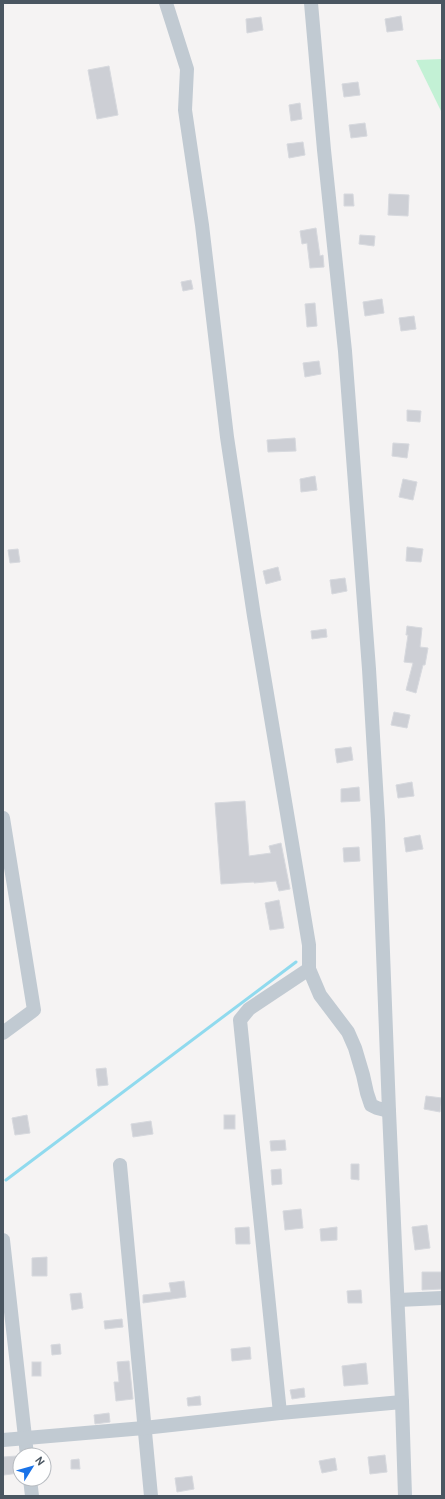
<svg xmlns="http://www.w3.org/2000/svg" width="445" height="1499" viewBox="0 0 445 1499" font-family="Overpass,sans-serif">
  <style>
    .green { fill: #c3f1d5 }
    .lines { fill: none; stroke-linecap: round; stroke-linejoin: round }
    .stream { stroke: #90daee; stroke-width: 3 }
    .building { fill: #cdcfd5; stroke: #d7d9de }
    .minor { stroke: #c1cad2; stroke-width: 14 }
  </style>
  <rect width="100%" height="100%" fill="#f5f3f3"/>
  <path class="green" d="M442,59V113L416,60Z"/>
  <g class="lines">
    <path class="stream" d="M6,1180L296,962"/>
  </g>
  <g class="building">
    <path d="M401,16L403,30L387,32L385,19Z"/>
    <path d="M261,17L263,30L247,33L246,19Z"/>
    <path d="M109,66L118,115L97,119L88,70Z"/>
    <path d="M358,82L360,95L344,97L342,84Z"/>
    <path d="M300,103L302,119L291,121L289,105Z"/>
    <path d="M365,123L367,136L351,138L349,125Z"/>
    <path d="M303,142L305,155L289,158L287,144Z"/>
    <path d="M344,194H353L354,206H344Z"/>
    <path d="M389,194L409,195L408,216L388,215Z"/>
    <path d="M316,228L320,256L323,255L324,267L310,268L307,243L302,244L300,231Z"/>
    <path d="M360,235L375,236L374,246L359,244Z"/>
    <path d="M191,280L193,289L183,291L181,282Z"/>
    <path d="M382,299L384,313L365,316L363,302Z"/>
    <path d="M315,303L317,326L307,327L305,304Z"/>
    <path d="M414,316L416,329L401,331L399,318Z"/>
    <path d="M319,361L321,374L305,377L303,363Z"/>
    <path d="M407,410L421,411L420,422L407,421Z"/>
    <path d="M295,438L296,451L268,452L267,440Z"/>
    <path d="M393,443L409,444L407,458L392,456Z"/>
    <path d="M315,476L317,490L301,492L300,479Z"/>
    <path d="M403,479L417,482L413,500L399,497Z"/>
    <path d="M407,547L423,549L421,562L406,561Z"/>
    <path d="M18,549L20,562L10,563L8,550Z"/>
    <path d="M278,567L281,580L266,584L263,571Z"/>
    <path d="M345,578L347,591L332,594L330,580Z"/>
    <path d="M407,626L422,628L420,647L428,648L425,665H423L416,693L406,690L413,663L404,662L408,635H406Z"/>
    <path d="M326,629L327,637L312,639L311,631Z"/>
    <path d="M394,712L410,715L407,728L391,725Z"/>
    <path d="M351,747L353,760L337,763L335,749Z"/>
    <path d="M412,782L414,796L398,798L396,785Z"/>
    <path d="M359,787L360,801L341,802V789Z"/>
    <path d="M245,801L249,856L271,853L269,846L281,843L290,889L279,891L276,881L254,883V882L221,884L215,803Z"/>
    <path d="M420,835L423,849L406,852L404,838Z"/>
    <path d="M359,847L360,861L344,862L343,848Z"/>
    <path d="M279,900L284,928L270,930L265,903Z"/>
    <path d="M106,1068L108,1085L98,1086L96,1069Z"/>
    <path d="M426,1096L442,1098L440,1112L424,1109Z"/>
    <path d="M27,1115L30,1133L15,1135L12,1118Z"/>
    <rect x="224" y="1115" width="11" height="14"/>
    <path d="M151,1121L153,1134L133,1137L131,1124Z"/>
    <path d="M285,1140L286,1150L271,1151L270,1141Z"/>
    <path d="M351,1164H359V1180L351,1179Z"/>
    <path d="M281,1169L282,1184L272,1185L271,1170Z"/>
    <path d="M301,1209L303,1228L285,1230L283,1211Z"/>
    <path d="M427,1225L430,1248L415,1250L412,1227Z"/>
    <path d="M249,1227L250,1244H236L235,1228Z"/>
    <path d="M337,1227V1240L321,1241L320,1229Z"/>
    <path d="M47,1257V1276H32V1258Z"/>
    <path d="M422,1272H442V1289L422,1290Z"/>
    <path d="M184,1281L186,1297L143,1303V1295L171,1292L169,1283Z"/>
    <path d="M361,1290L362,1303H348L347,1291Z"/>
    <path d="M81,1293L83,1308L72,1310L70,1294Z"/>
    <path d="M122,1319L123,1327L105,1329L104,1321Z"/>
    <path d="M60,1344L61,1354L52,1355L51,1345Z"/>
    <path d="M250,1347L251,1359L232,1361L231,1349Z"/>
    <path d="M129,1361L133,1399L116,1401L114,1382H119L117,1362Z"/>
    <rect x="32" y="1362" width="9" height="14"/>
    <path d="M366,1363L368,1384L344,1386L342,1366Z"/>
    <path d="M304,1388L305,1397L292,1399L290,1390Z"/>
    <path d="M200,1396L201,1405L188,1406L187,1398Z"/>
    <path d="M109,1413L110,1422L95,1424L94,1415Z"/>
    <path d="M385,1455L387,1472L370,1474L368,1457Z"/>
    <path d="M17,1456L19,1473L4,1475L3,1457Z"/>
    <path d="M335,1458L337,1470L322,1473L319,1461Z"/>
    <path d="M79,1459L80,1469H71V1460Z"/>
    <path d="M192,1476L194,1489L177,1492L175,1478Z"/>
  </g>
  <g class="lines">
    <g class="minor">
      <path d="M166,3L187,69L185,110L202,225L227,437L254,616L309,945V969L320,995L348,1032L355,1048L363,1075L367,1093L371,1105L377,1108L389,1111"/>
      <path d="M311,3L324,150L345,351L369,669L378,820L389,1111L402,1402L405,1496"/>
      <path d="M3,818L34,1010L3,1033"/>
      <path d="M120,1165L151,1496"/>
      <path d="M3,1240L27,1455"/>
      <path d="M398,1300L442,1298"/>
      <path d="M280,1413L240,1020L249,1009L309,969"/>
      <path d="M3,1440L144,1428L280,1413L402,1402"/>
      <path d="M30,1479L32,1496"/>
    </g>
  </g>
  <rect width="445" height="1499" fill="none" stroke="#4a5661" stroke-width="8"/>
  <g transform="translate(32 1467) rotate(53)"><circle r="19" fill="#ffffff" stroke="#b7bbc0"/>
  <path d="M0-3L7 15L0 10L-7 15Z" fill="#1a73e8"/>
  <text y="-6" font-size="11" font-weight="bold" text-anchor="middle" fill="#4a5661">N</text>
  </g>
</svg>
